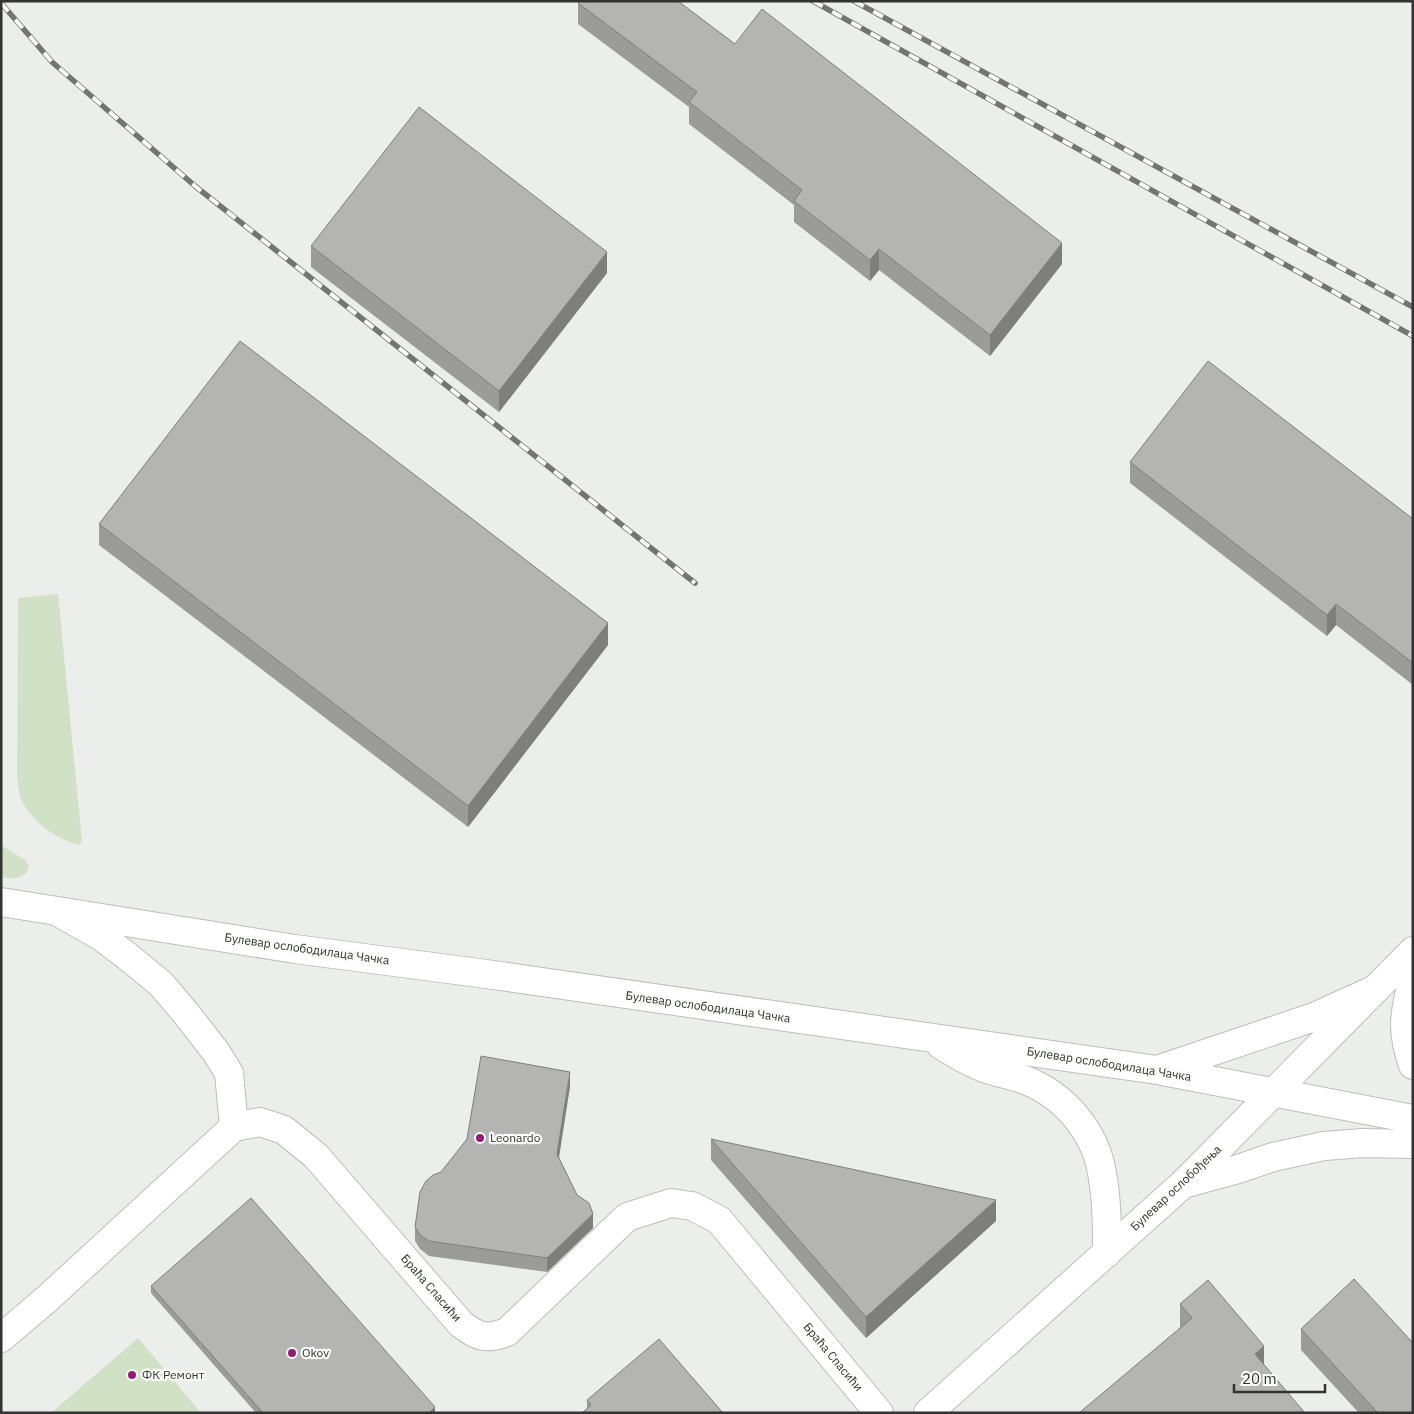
<svg xmlns="http://www.w3.org/2000/svg" width="1414" height="1414" viewBox="0 0 1414 1414" font-family="'IBM Plex Sans',sans-serif">
  <style>
    .green { fill: #d1e1c6 }
    .lines { fill: none; stroke-linecap: round; stroke-linejoin: round }
    .minor-casing { stroke: #bdbebb; stroke-width: 30 }
    .secondary-casing { stroke: #bdbebb; stroke-width: 30 }
    .primary-casing { stroke: #bdbebb; stroke-width: 30 }
    .minor { stroke: #fff; stroke-width: 28 }
    .secondary { stroke: #fff; stroke-width: 28 }
    .primary { stroke: #fff; stroke-width: 28 }
    .rail-casing { stroke: #747573; stroke-width: 5.5 }
    .rail { stroke: #fafcf8; stroke-width: 4; stroke-dasharray: 11; stroke-linecap: butt }
    .wall { fill: #9b9c99 }
    .shaded-wall { fill: #7e7f7d }
    .building { fill: #b4b5b2; stroke: #7e7f7d }
    .poi-dot { fill: #971b74; stroke: #fafcf8; stroke-width: 2 }
    .labels { text-anchor: middle; stroke-width: 4.5; stroke-linejoin: round; paint-order: stroke }
    .street-label { font-size: 12px; fill: #323332; stroke: #fafcf8 }
    .poi-label { font-size: 12px; fill: #323332; stroke: #fafcf8; text-anchor: start }
  </style>
  <rect width="100%" height="100%" fill="#eceeeb"/>
  <g class="green">
    <path d="M58,594L82,841L79,845C55,839 29,820 20,796C18,790 18,782 17,776L18,598Z"/>
    <path d="M1,845L25,860L29,866C26,880 13,879 1,877Z"/>
    <path d="M138,1338L201,1413H51Z"/>
  </g>
  <g class="lines">
    <g class="minor-casing">
      <g id="minor">
        <path d="M58,912L102,937L127,956L161,984L184,1011L216,1052L229,1073L234,1127"/>
        <path d="M1274,1092L1413,951"/>
        <path d="M1,1338L48,1298L234,1127L260,1122L284,1130L316,1156L461,1324C478,1337 486,1340 507,1332L627,1217L671,1203L692,1206L719,1220L879,1413"/>
      </g>
    </g>
    <g class="secondary-casing">
      <path id="secondary" d="M928,1413L1183,1184L1274,1092"/>
    </g>
    <g class="primary-casing">
      <g id="primary">
        <path d="M1,902L295,949L479,973L1157,1070L1413,1119"/>
        <path d="M1413,976C1405,1013 1400,1028 1413,1065"/>
        <path d="M941,1045C955,1054 969,1062 984,1068C998,1073 1012,1075 1025,1080C1064,1095 1095,1131 1102,1173C1107,1200 1107,1226 1107,1253"/>
        <path d="M1160,1069L1314,1017L1376,989"/>
        <path d="M1183,1184L1238,1169L1273,1157L1324,1146L1363,1143L1413,1144"/>
      </g>
    </g>
    <use href="#minor" class="minor"/>
    <use href="#secondary" class="secondary"/>
    <use href="#primary" class="primary"/>
    <g class="rail-casing">
      <g id="rail">
        <path d="M813,1L1413,336"/>
        <path d="M854,1L1413,307"/>
        <path d="M1,3L52,62L195,186L695,583"/>
      </g>
    </g>
    <use href="#rail" class="rail"/>
  </g>
  <g class="wall">
    <path d="M578,3L1062,264L990,356L879,270L870,281L794,222V205L689,124V107L578,24Z"/>
    <path d="M311,246L607,273L499,412L311,267Z"/>
    <path d="M1130,462L1413,519V685L1336,625L1327,636L1130,483Z"/>
    <path d="M99,524L608,645L468,827L99,545Z"/>
    <path d="M570,1086L559,1158L593,1228L547,1272L429,1256L420,1249L415,1241V1227L441,1172Z"/>
    <path d="M711,1139L996,1221L866,1338L711,1160Z"/>
    <path d="M151,1286L435,1413H256L151,1293Z"/>
    <path d="M1180,1304L1264,1364L1180,1328Z"/>
    <path d="M1301,1329L1413,1413H1359L1301,1350Z"/>
    <path d="M587,1400L723,1413L587,1408Z"/>
  </g>
  <g class="shaded-wall">
    <path d="M1062,243V264L990,356V335Z"/>
    <path d="M879,249V270L870,281V260Z"/>
    <path d="M607,252V273L499,412V391Z"/>
    <path d="M1336,604V625L1327,636V615Z"/>
    <path d="M608,623V645L468,827V806Z"/>
    <path d="M570,1072V1086L557,1168V1154Z"/>
    <path d="M996,1200V1221L866,1338V1317Z"/>
    <path d="M593,1214V1228L547,1272V1258Z"/>
    <path d="M1264,1346V1374L1255,1354Z"/>
    <path d="M435,1407V1413H429Z"/>
  </g>
  <g class="building">
    <path d="M579,1H678L735,44L762,9L1062,243L990,335L879,249L870,260L794,201L802,190L689,102L697,92L578,3Z"/>
    <path d="M419,107L607,252L499,391L311,246Z"/>
    <path d="M240,341L608,623L468,806L99,524Z"/>
    <path d="M1208,361L1413,519V663L1336,604L1327,615L1130,462Z"/>
    <path d="M481,1056L570,1072L557,1154L577,1195L589,1203L593,1214L547,1258L429,1241L420,1235L415,1227L420,1192L426,1181L433,1175L441,1172L467,1139Z"/>
    <path d="M711,1139L996,1200L866,1317Z"/>
    <path d="M251,1198L435,1407L429,1413H263L151,1286Z"/>
    <path d="M1354,1279L1413,1343V1413H1378L1301,1329Z"/>
    <path d="M1208,1280L1264,1346L1255,1354L1305,1413H1079L1192,1318L1180,1304Z"/>
    <path d="M659,1339L723,1413H582L591,1405L587,1400Z"/>
  </g>
  <g class="poi-dot">
    <circle cx="480" cy="1138" r="5"/>
    <circle cx="292" cy="1353" r="5"/>
    <circle cx="132" cy="1375" r="5"/>
  </g>
  <g class="labels">
    <g class="street-label">
      <text transform="translate(307 949) rotate(8)" y="4">Булевар ослободилаца Чачка</text>
      <text transform="translate(708 1007) rotate(8)" y="4">Булевар ослободилаца Чачка</text>
      <text transform="translate(1109 1064) rotate(9)" y="4">Булевар ослободилаца Чачка</text>
      <text transform="translate(1176 1188) rotate(-43)" y="4">Булевар ослобођења</text>
      <text transform="translate(431 1288) rotate(49)" y="4">Браћа Спасићи</text>
      <text transform="translate(833 1357) rotate(50)" y="4">Браћа Спасићи</text>
    </g>
    <g class="poi-label">
      <text x="490" y="1142">Leonardo</text>
      <text x="302" y="1357">Okov</text>
      <text x="142" y="1379">ФК Ремонт</text>
    </g>
  </g>
  <rect width="1414" height="1414" fill="none" stroke="#323332" stroke-width="5"/>
  <path d="M1234 1384v8h91v-8" fill="none" stroke="#323332" stroke-width="2.5"/>
  <text x="1242" y="1384" font-size="15" fill="#323332" stroke="#fafcf8" stroke-width="4" paint-order="stroke">20 m</text>
</svg>
